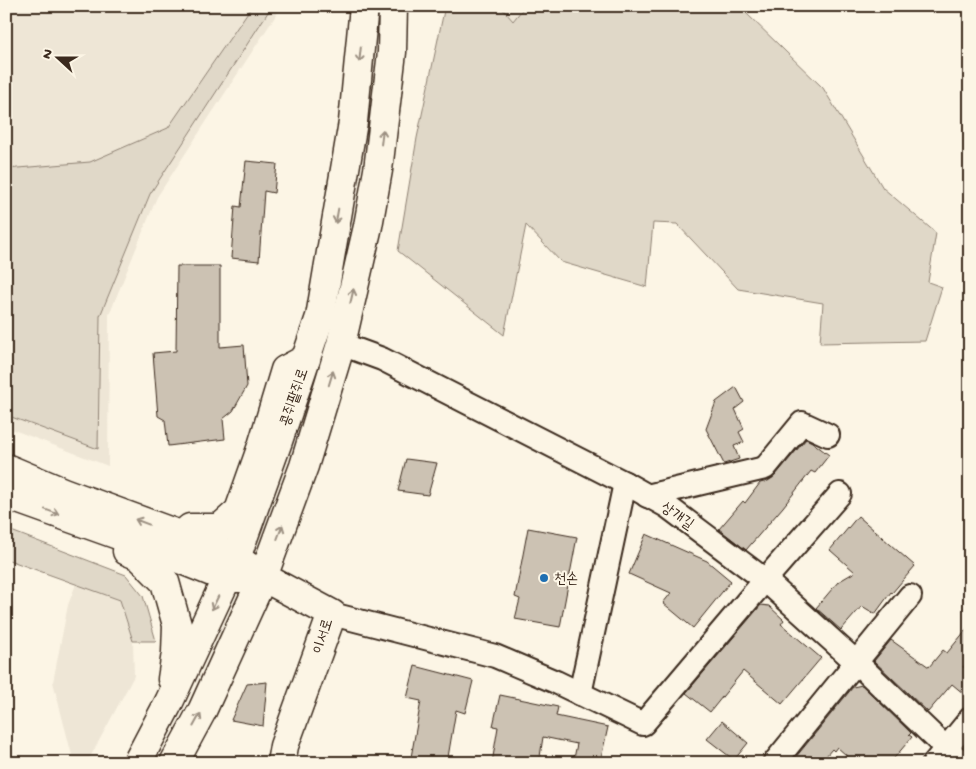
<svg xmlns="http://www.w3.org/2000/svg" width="976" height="769" viewBox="0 0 976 769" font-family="'Gochi Hand','Poor Story',sans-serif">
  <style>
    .built { fill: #eee6d6 }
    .green { fill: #e0d8c8; stroke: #8e8173 }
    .building { fill: #ccc2b3; stroke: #3b2a1e }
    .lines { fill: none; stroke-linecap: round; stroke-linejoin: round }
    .minor-casing { stroke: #3b2a1e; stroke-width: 26 }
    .tertiary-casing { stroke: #3b2a1e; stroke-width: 31 }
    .secondary-casing { stroke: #3b2a1e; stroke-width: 31 }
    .minor { stroke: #fcf5e5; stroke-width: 22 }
    .tertiary { stroke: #fcf5e5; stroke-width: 28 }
    .secondary { stroke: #fcf5e5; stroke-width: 28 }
    .oneway { stroke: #9c9082 }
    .poi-dot { fill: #1f6fb2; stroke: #fcf5e5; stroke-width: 2 }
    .labels { text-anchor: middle; stroke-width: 4; stroke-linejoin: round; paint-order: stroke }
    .street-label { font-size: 15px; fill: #3b2a1e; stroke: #fcf5e5 }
    .poi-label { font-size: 15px; fill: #3b2a1e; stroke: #fcf5e5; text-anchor: start }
  </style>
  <rect width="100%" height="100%" fill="#fcf5e5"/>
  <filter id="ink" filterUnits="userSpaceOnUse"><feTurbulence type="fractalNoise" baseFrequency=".02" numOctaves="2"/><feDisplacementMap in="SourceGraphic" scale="10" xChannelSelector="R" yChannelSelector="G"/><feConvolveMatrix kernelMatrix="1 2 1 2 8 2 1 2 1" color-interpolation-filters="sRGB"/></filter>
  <g filter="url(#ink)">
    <g class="built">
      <path d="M6,6H282L157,197L109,315L108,466L6,427Z"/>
      <path d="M500,6H525L513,21Z"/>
      <path d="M76,584L120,600L133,641L134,676L87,763H74L53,682L68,605Z"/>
    </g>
    <g class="green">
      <path d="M252,6H272L150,194L100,316L98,449L6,415V169L90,162L168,128Z"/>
      <path d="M445,6H500L513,21L525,6H742L745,12L823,88L883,188L936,233L928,282L942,287L925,341L820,343L823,303L738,289L677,224L653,223L647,287L561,262L526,225L504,335L398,251L417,138Z"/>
      <path d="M6,529L126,575L143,596L156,641H133L120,600L6,559Z"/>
    </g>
    <g class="building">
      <path d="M246,161L277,164L274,193L264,191L259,261L231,258L235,206L241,207Z"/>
      <path d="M177,266H220V347L244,345L247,386L233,411L223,419L225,439L168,446L165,420L158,416L153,353L176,351Z"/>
      <path d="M736,387L744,402L735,409L744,429L739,432L744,442L734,446L739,459L724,464L706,429L716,402Z"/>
      <path d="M806,439L812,442L829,455L815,473L811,471L783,507L746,550L719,529L743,501L745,503L760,483L768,481L775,476Z"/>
      <path d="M406,459L437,463L428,495L398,491Z"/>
      <path d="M858,516L915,566L892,593L891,592L875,614L862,606L841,630L816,608L838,582L855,572L830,550Z"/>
      <path d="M528,528L577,537L560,627L515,619L520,599L515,597Z"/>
      <path d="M646,534L707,561L731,581L693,628L663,603L671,593L629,574Z"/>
      <path d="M761,605L769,606L784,620L781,624L821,658L782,704L743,671L710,712L686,693Z"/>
      <path d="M970,625V659L963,667L970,672V699L952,684L928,712L874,661L891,640L929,667L943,650L947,653Z"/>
      <path d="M415,666L473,681L465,713L456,710L447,763H410L421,701L407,698Z"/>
      <path d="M267,682L263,726L231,720L247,684Z"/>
      <path d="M862,685L911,733L909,735L912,737L890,763H855L837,747L834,751L832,749L820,763H791L853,687Z"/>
      <path d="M500,695L558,707L556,716L608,727L600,763H573L577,744L543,737L539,763H492L498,727L493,726Z"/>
      <path d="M722,721L748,743L734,760L707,739Z"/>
    </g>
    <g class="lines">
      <g class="minor-casing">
        <g id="minor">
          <path d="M341,344L382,359L625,483L668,507L765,580L856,662L946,748L963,763"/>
          <path d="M647,496L765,468L802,423L828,435"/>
          <path d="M332,614L495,656L556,682L643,724L765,580L840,494"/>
          <path d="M580,694L625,483"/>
          <path d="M774,763L910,596"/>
          <path d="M934,763L970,719"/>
        </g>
      </g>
      <g class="tertiary-casing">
        <g id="tertiary">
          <path d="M6,468L63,492L196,541L236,558L263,577L332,614L284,746L281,763"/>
          <path d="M6,495L132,540L227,578H251"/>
          <path d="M181,536L190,528H220L239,511L262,446L285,370L306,359"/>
        </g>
      </g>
      <g class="secondary-casing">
        <g id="secondary">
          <path d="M132,540L127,551L139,556L165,582L177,625L176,653L172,679"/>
          <path d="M137,763L169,702L236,558L278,441L320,317L353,122L364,6"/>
          <path d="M174,763L202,711L263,577L304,466L341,344L368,226L378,170L392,52L393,6"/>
        </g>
      </g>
      <use href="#minor" class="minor"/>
      <use href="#tertiary" class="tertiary"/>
      <use href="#secondary" class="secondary"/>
    </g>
    <defs><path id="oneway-shaft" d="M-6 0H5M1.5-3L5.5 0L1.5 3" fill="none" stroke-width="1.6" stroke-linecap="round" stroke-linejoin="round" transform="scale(1.25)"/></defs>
    <g class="oneway">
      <use href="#oneway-shaft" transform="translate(360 55) rotate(96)"/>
      <use href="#oneway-shaft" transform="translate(382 137) rotate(-83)"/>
      <use href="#oneway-shaft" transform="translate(337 216) rotate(100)"/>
      <use href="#oneway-shaft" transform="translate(352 296) rotate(-77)"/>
      <use href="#oneway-shaft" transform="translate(331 378) rotate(-73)"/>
      <use href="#oneway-shaft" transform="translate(52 512) rotate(20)"/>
      <use href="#oneway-shaft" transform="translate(142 522) rotate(-159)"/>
      <use href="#oneway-shaft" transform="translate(280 532) rotate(-69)"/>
      <use href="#oneway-shaft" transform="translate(215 603) rotate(116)"/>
      <use href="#oneway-shaft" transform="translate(197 720) rotate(-61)"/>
    </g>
  </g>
  <circle class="poi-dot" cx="544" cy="578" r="5"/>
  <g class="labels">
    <g class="street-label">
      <text transform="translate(293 397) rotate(-71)" y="5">콩쥐팥쥐로</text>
      <text transform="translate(678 515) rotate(35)" y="5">상개길</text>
      <text transform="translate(322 636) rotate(-73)" y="5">이서로</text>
    </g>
    <g class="poi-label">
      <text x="554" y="583">천손</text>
    </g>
  </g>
  <rect width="976" height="769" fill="none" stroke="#fcf5e5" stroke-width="25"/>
  <rect x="12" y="12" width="951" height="744" fill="none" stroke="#3b2a1e" stroke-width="2" filter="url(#ink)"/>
  <g transform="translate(58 58) rotate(291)" stroke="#fcf5e5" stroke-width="4" paint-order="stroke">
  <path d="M0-4L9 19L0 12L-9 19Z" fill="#3b2a1e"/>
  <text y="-8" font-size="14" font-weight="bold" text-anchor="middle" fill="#3b2a1e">N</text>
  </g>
</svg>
